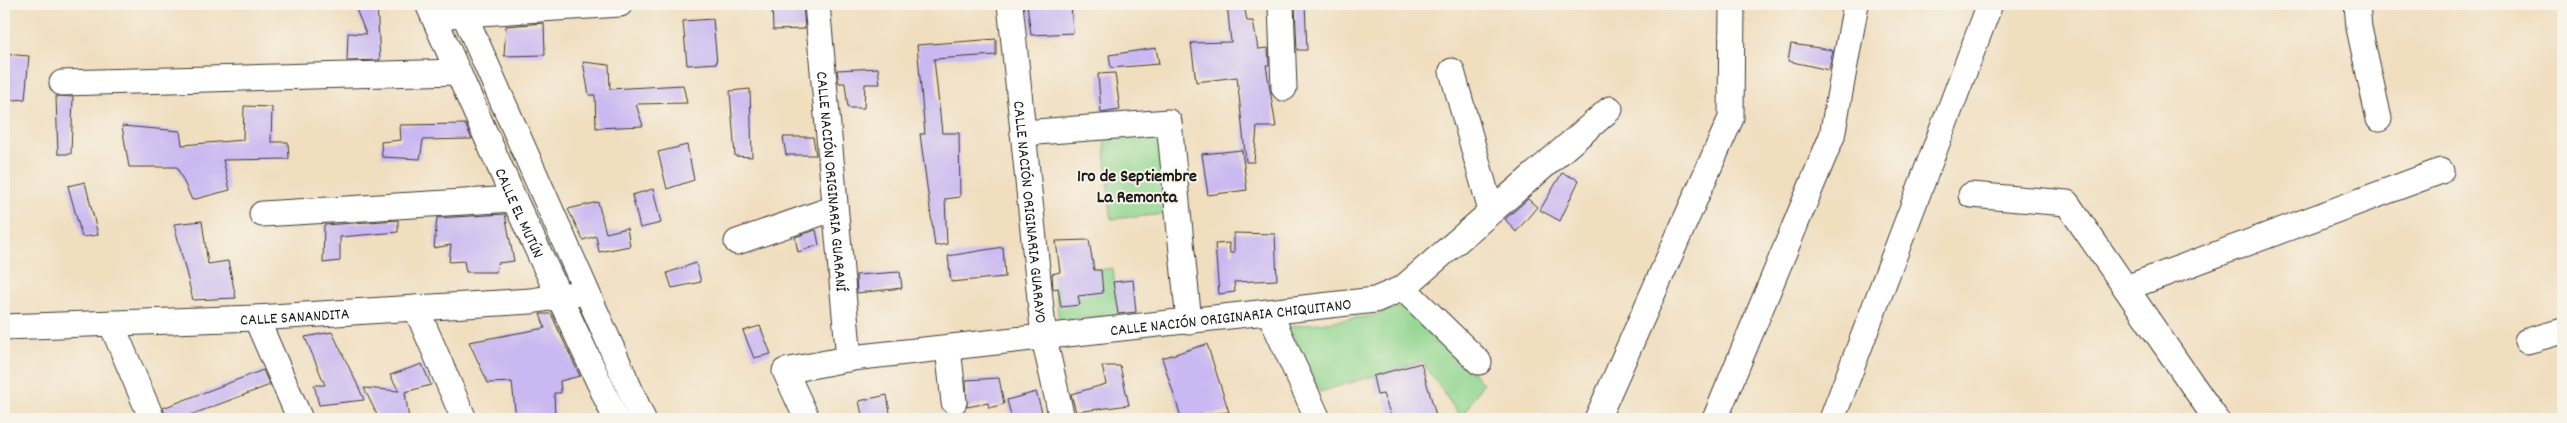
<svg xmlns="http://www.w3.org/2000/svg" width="2567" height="423" viewBox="0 0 2567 423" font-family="Dekko,sans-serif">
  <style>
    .green { fill: #90d58e; stroke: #567855 }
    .building { fill: #c9b8f1 }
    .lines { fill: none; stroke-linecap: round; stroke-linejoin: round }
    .minor-casing { stroke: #3c3934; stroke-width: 27 }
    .minor { stroke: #fff; stroke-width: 25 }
    .labels { text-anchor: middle; stroke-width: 4; stroke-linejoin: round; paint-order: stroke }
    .street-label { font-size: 16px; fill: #1c1c1c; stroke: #f7f3e8 }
    .neighbourhood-label { font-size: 18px; font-weight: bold; fill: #1c1c1c; stroke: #f7f3e8 }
  </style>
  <rect width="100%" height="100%" fill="#f7f3e8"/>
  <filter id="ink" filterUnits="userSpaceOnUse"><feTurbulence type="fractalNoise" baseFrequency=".02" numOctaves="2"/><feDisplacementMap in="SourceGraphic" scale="10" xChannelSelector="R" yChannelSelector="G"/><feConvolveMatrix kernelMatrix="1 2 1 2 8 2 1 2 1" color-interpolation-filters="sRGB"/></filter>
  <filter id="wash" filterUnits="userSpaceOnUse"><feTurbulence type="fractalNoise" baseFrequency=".0096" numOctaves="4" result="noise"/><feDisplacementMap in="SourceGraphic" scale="20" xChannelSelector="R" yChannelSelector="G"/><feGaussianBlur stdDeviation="1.12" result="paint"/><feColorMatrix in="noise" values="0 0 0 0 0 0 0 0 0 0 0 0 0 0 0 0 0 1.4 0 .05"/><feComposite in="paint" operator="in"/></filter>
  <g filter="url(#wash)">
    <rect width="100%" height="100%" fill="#f0debf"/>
    <g class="green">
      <path d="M1160,133L1167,214L1111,219L1104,138Z"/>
      <path d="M1113,268L1118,315L1059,321L1053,275Z"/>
      <path d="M1405,305L1483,383L1461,418L1422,361L1320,392L1288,327L1372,316Z"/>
    </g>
    <g id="blocks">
      <g class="building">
        <path d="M354,4H377L380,60L347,61L348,33L366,34Z"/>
        <path d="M782,4H803L805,29L773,30L772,5Z"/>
        <path d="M1027,4H1071L1073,33L1031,35Z"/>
        <path d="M1227,4H1244L1247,21H1253L1258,49L1268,48L1269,65H1266L1276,127H1257L1254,162H1246L1237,77L1196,82L1191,43L1231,42Z"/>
        <path d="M1295,4H1305L1307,50H1297Z"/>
        <path d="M713,19L717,63L687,65L683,21Z"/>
        <path d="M544,23L545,55L504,56L506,26Z"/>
        <path d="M996,39V55L934,59L942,133H959L960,197L945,199L947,244L935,246L920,134H925L917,45Z"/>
        <path d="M1791,44L1833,50L1829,70L1788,61Z"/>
        <path d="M1156,48L1159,64L1111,68L1109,55Z"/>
        <path d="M4,54L29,56L25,99L4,101Z"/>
        <path d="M583,62L609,65L610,89L683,85L687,103L636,104L643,126L596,128L595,95H589Z"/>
        <path d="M878,68L880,84H865L864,108H848L845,83H839L837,70Z"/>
        <path d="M1115,73L1120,110L1101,113L1098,74Z"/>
        <path d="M750,89L752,157L735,156L730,91Z"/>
        <path d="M56,96L73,97L71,154H58Z"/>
        <path d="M244,106L272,107L271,142H288L289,159L223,160L230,190L192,200L177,167H129L122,126L180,131L182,145L243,140Z"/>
        <path d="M465,124L472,139L423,140L420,159L382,157L381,142L401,140L400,125Z"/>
        <path d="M783,137H813L816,155H786Z"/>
        <path d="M687,145L694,180L667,189L658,152Z"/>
        <path d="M1242,150L1247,190L1208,195L1202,154Z"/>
        <path d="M1562,173L1579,180L1560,221L1540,210Z"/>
        <path d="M85,182L98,235L82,237L68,186Z"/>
        <path d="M653,189L661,223L640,228L632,195Z"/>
        <path d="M1528,199L1537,207L1516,232L1505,219Z"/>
        <path d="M598,202L606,233L627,228L630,246L599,252L596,236L583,240L568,209Z"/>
        <path d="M505,214L514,261L498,263L496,272H466L464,261L449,262L451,245L434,248L437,218Z"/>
        <path d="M398,220V232L340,237V261L323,263L324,225Z"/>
        <path d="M202,221L208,264L228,261L236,298L193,300L174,224Z"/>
        <path d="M816,230L819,245L798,252L795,237Z"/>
        <path d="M1234,233L1275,234L1277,280L1234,282L1235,292L1219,294L1215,244L1229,243L1230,253H1234Z"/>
        <path d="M1089,240L1094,270H1101L1103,293L1078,296L1080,305L1061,307L1058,288L1053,289L1052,274L1060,272L1056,241Z"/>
        <path d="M1003,247L1005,277L951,282L948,256Z"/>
        <path d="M696,263L701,282L672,288L667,273Z"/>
        <path d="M900,272L902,288L857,293L856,275Z"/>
        <path d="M1133,280L1136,312L1118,314L1113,282Z"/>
        <path d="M540,314H551L580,376L560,381L561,393H554L555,419H516L512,382L488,383L469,342L545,328Z"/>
        <path d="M760,326L771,354L754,358L743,331Z"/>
        <path d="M332,332L359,388L364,400L319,405L314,385H325L305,337Z"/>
        <path d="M1207,344L1229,412L1181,417L1162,358Z"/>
        <path d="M1421,363L1437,419H1392L1383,394L1377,395L1373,376Z"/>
        <path d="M422,364L431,385L405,392L409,419H379L364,388L399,391L390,375Z"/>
        <path d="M1102,366H1120L1129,405L1076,412L1071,394L1106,384Z"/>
        <path d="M263,370L270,385L180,419H166L163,408Z"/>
        <path d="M999,378L1004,404L989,408L988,403L967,407L966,380Z"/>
        <path d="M1036,392L1044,419H1012L1007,400Z"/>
        <path d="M887,395L891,419H863L859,401Z"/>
      </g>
    </g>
  </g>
  <g filter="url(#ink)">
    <use href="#blocks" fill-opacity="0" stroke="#3c3934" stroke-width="1"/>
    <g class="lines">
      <g class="minor-casing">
        <g id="minor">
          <path id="s1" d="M428,4L514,199L616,419"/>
          <path id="s2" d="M817,4L849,359"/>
          <path id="s3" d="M1010,4L1044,338L1062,419"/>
          <path d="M1281,4L1284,88"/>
          <path d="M2357,4L2359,28L2379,119"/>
          <path d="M464,14L643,419"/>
          <path d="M449,15L620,4"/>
          <path d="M1452,71L1491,211"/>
          <path d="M62,83L458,72"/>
          <path d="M1023,133L1169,122L1189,322"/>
          <path d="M1971,195L2067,203L2216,419"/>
          <path d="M262,214L514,199"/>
          <path d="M737,242L835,208"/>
          <path d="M1403,288L1479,362"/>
          <path d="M2126,288L2441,171"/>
          <path d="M416,308L464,419"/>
          <path d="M1270,314L1318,419"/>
          <path d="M256,318L300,419"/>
          <path d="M111,323L152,419"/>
          <path id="s4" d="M4,327L256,318L416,308L531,301L586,292"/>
          <path d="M2527,341L2563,331"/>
          <path d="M948,348L954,402"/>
          <path id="s5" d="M807,419L785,371L852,358L1375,300L1403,288L1610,109"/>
          <path d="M1597,419L1731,118L1732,4"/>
          <path d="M1715,419L1832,136L1856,4"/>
          <path d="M1832,419L1990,4"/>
        </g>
      </g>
      <use href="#minor" class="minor"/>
    </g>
  </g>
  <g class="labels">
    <g class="street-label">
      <text dy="6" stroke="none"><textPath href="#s2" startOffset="178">CALLE NACIÓN ORIGINARIA GUARANÍ</textPath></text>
      <text dy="6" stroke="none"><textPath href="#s1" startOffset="228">CALLE EL MUTÚN</textPath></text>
      <text dy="6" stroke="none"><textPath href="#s3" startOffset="209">CALLE NACIÓN ORIGINARIA GUARAYO</textPath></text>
      <text dy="6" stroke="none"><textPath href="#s4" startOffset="291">CALLE SANANDITA</textPath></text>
      <text dy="6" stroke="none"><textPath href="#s5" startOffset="502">CALLE NACIÓN ORIGINARIA CHIQUITANO</textPath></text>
    </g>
    <g class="neighbourhood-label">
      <text x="1137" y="181">1ro de Septiembre<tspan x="1137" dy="21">La Remonta</tspan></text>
    </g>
  </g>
  <rect width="2567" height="423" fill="none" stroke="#f7f3e8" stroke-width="20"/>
</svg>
